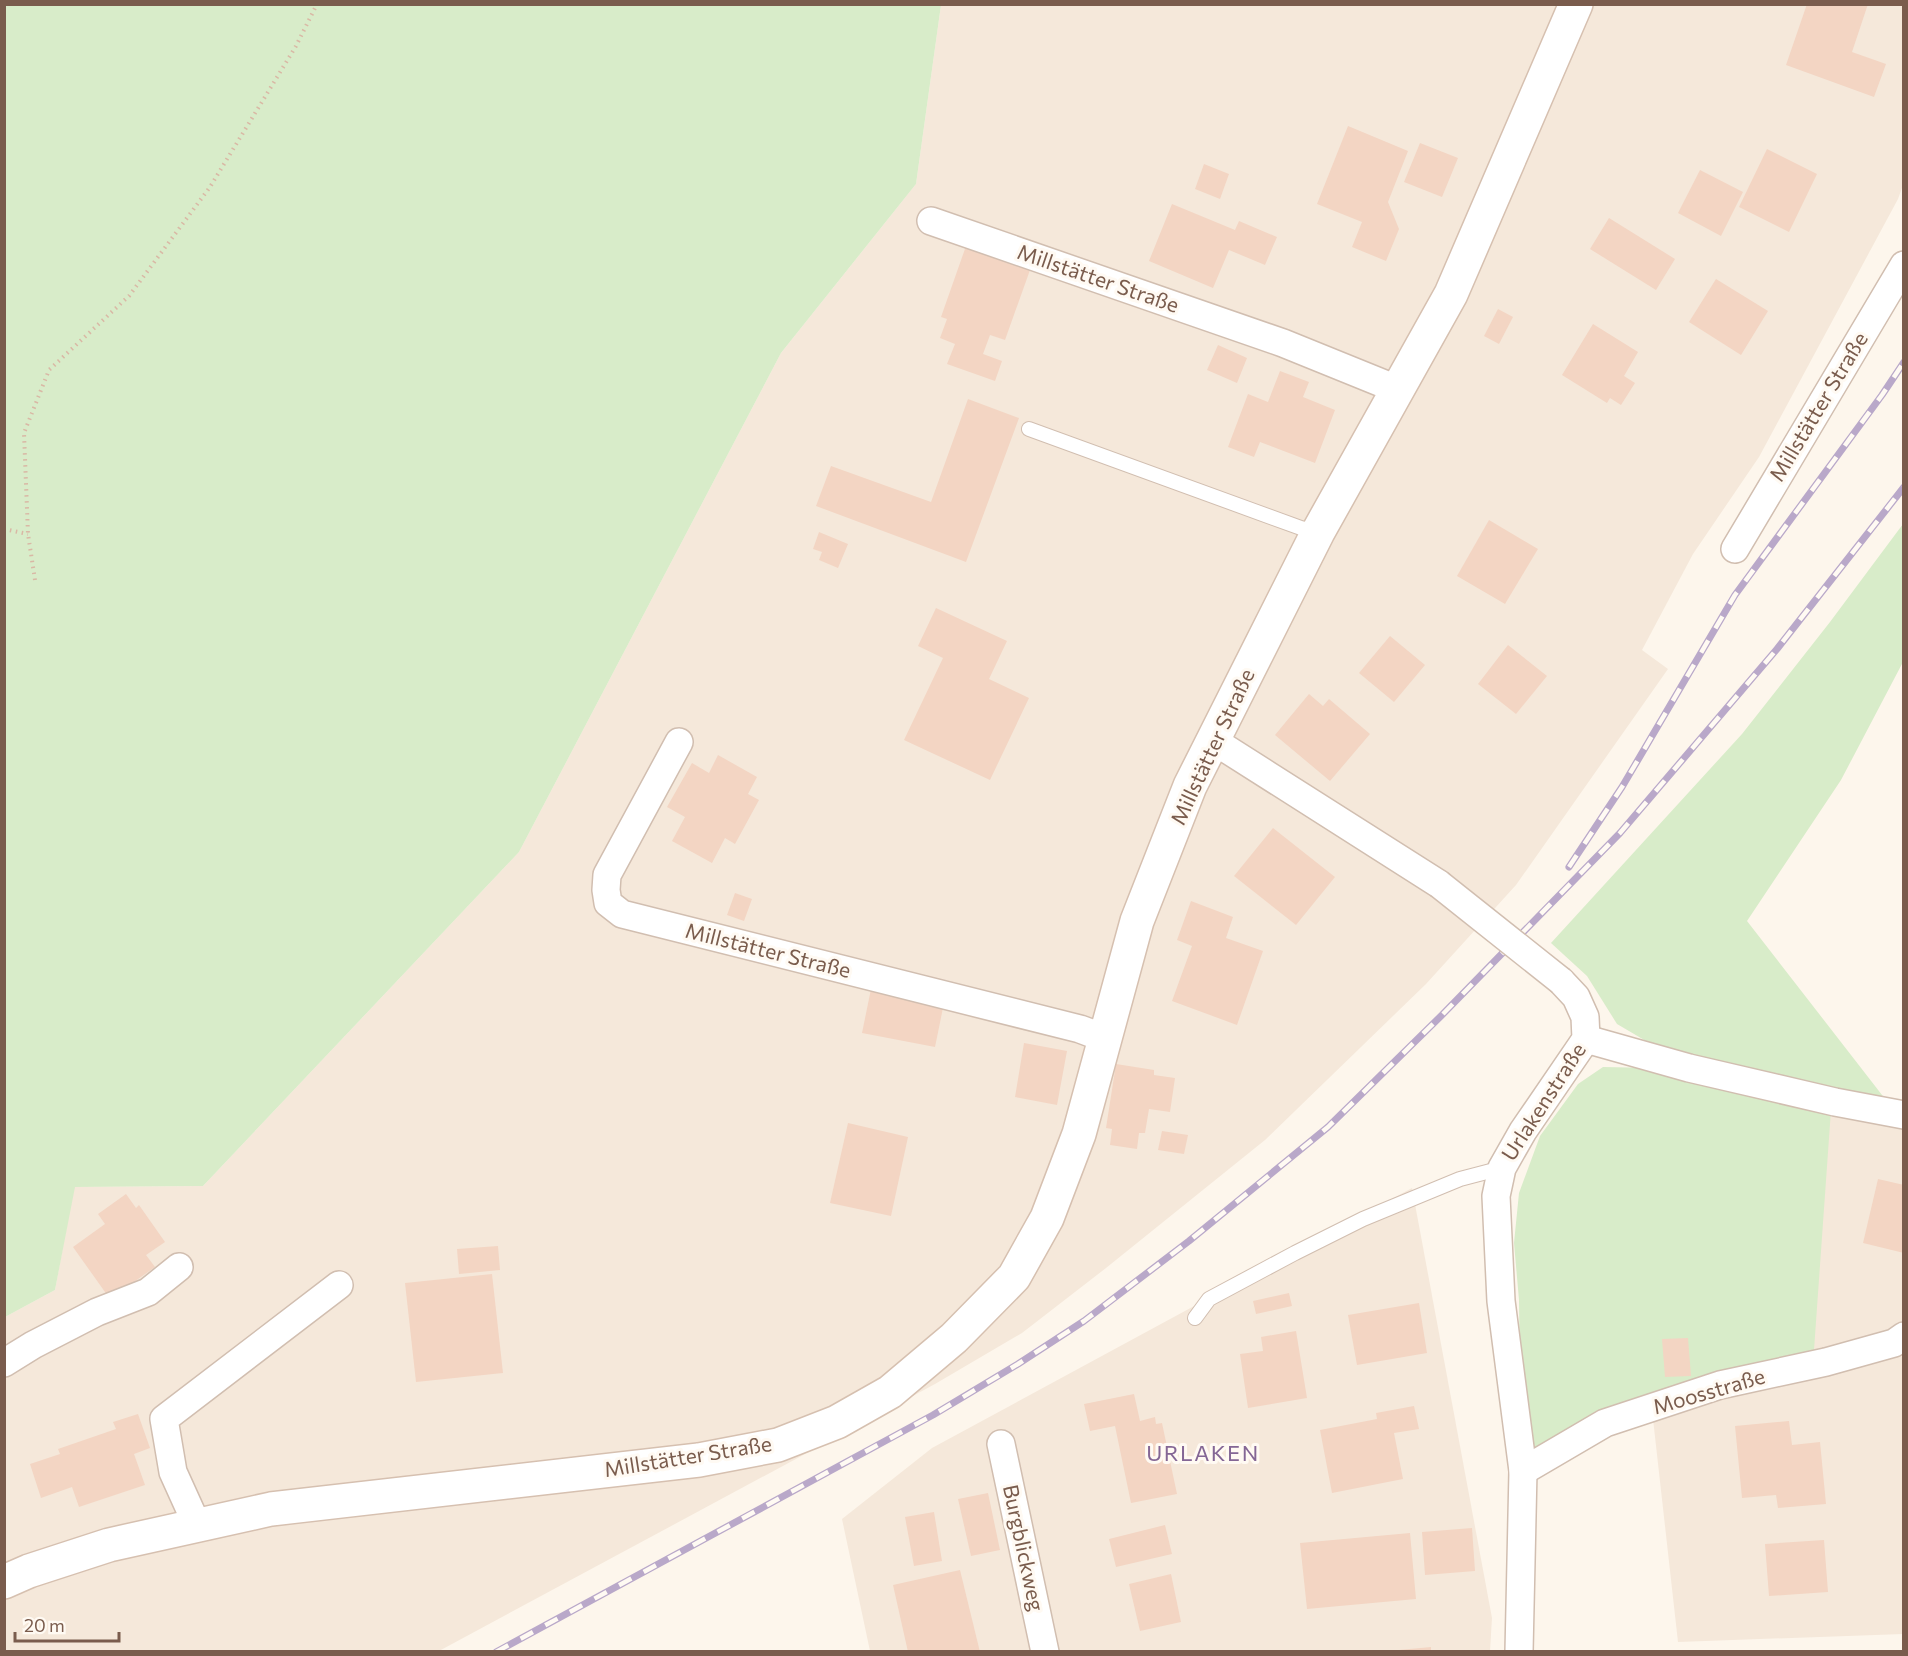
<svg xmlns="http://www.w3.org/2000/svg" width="1908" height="1656" viewBox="0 0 1908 1656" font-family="Commissioner,sans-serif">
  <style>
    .residential { fill: #f5e8da }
    .green { fill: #d8ecc9 }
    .building { fill: #f3d5c3 }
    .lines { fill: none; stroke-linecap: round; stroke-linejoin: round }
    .lane-casing { stroke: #d1beb0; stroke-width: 16 }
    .street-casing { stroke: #d1beb0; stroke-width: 30 }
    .secondary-casing { stroke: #d6c0b0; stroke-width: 36 }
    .path { stroke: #d9b8a5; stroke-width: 4; stroke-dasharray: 1.5 4.5; stroke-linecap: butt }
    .lane { stroke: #fff; stroke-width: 14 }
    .street { stroke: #fff; stroke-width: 27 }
    .secondary { stroke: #fff; stroke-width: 33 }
    .rail-casing { stroke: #b9a8c9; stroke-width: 7 }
    .rail { stroke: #fffaf3; stroke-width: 4.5; stroke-dasharray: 14; stroke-linecap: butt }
    .street-bridge-casing { stroke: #d1beb0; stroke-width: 30; stroke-linecap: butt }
    .street-bridge { stroke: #fff; stroke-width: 27 }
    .labels { text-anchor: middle; stroke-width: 6; stroke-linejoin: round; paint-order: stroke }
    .street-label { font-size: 21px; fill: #7a5c4d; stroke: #fffaf3 }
    .neighbourhood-label { font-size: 22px; letter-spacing: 1.5px; fill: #846695; stroke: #fffaf3 }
  </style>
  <rect width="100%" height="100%" fill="#fdf6ec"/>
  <g class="residential">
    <path d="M941,5H1903V185L1898,199L1759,457L1693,554L1642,650L1668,669L1516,885L1426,984L1265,1140L1106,1268L1022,1333L935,1384L439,1651L5,1652V1317L55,1290L74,1187L203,1186L519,852L781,353L916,184Z"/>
    <path d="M1831,1110L1903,1125V1634L1678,1642L1652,1410Z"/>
    <path d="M1412,1188L1492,1618L1490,1651H870L842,1519L932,1448Z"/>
  </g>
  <g class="green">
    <path d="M5,4L941,5L916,184L781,353L519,852L203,1186L75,1187L55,1290L5,1317Z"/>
    <path d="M1903,524V662L1841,780L1747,921L1889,1104L1663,1051L1617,1024L1587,976L1551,943L1742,734L1830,622Z"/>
    <path d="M1603,1067L1656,1068L1831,1110L1814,1350L1521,1459L1519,1300L1514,1243L1519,1193L1540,1136L1578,1084Z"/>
  </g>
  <g class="building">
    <path d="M1807,4H1868L1852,52L1886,64L1874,97L1786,65Z"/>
    <path d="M1348,126L1408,151L1388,202L1399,229L1386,261L1352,247L1362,222L1317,204Z"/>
    <path d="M1420,143L1458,158L1442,197L1404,182Z"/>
    <path d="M1767,149L1817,174L1789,232L1739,207Z"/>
    <path d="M1204,164L1229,174L1220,199L1195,189Z"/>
    <path d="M1700,170L1743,192L1721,236L1678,213Z"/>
    <path d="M1172,204L1235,230L1239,221L1277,237L1265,265L1229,250L1213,288L1149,261Z"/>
    <path d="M1609,218L1675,259L1656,290L1590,249Z"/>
    <path d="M966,246L1030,270L1005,340L990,335L983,354L1002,361L995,381L947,364L955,344L940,338L947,319L941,317Z"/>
    <path d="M1716,279L1768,311L1741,355L1689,322Z"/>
    <path d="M1498,309L1513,317L1499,344L1484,336Z"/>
    <path d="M1593,324L1638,352L1624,376L1635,383L1621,405L1610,398L1607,403L1562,375Z"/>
    <path d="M1218,345L1247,358L1237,383L1207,370Z"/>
    <path d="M1280,371L1309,382L1303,397L1335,410L1315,463L1260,442L1254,457L1228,447L1248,394L1268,402Z"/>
    <path d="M968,399L1019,418L966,562L816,506L831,466L931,502Z"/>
    <path d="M1489,520L1538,549L1505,604L1457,576Z"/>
    <path d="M819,532L848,544L838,568L819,560L822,552L813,549Z"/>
    <path d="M936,608L1007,641L989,679L1029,698L990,780L904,740L943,658L918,646Z"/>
    <path d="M1390,636L1425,665L1394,702L1359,673Z"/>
    <path d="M1508,645L1547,676L1516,714L1478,684Z"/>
    <path d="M1309,694L1323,706L1329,699L1370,734L1330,781L1275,735Z"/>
    <path d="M718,755L757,777L748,794L759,800L735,844L725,838L712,863L672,841L685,817L667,807L692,763L709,773Z"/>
    <path d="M1273,828L1335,877L1296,925L1234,876Z"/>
    <path d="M735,893L752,899L744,921L727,915Z"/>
    <path d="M1191,901L1233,917L1226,938L1263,951L1237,1025L1172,1001L1192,946L1177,940Z"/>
    <path d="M871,989L944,1003L935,1047L862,1033Z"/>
    <path d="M1024,1043L1067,1051L1057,1105L1015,1097Z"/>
    <path d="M1116,1064L1154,1070V1075L1175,1078L1170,1112L1149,1109L1145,1133H1139L1137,1149L1110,1145L1112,1129L1106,1128Z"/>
    <path d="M848,1123L908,1137L891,1216L830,1203Z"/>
    <path d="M1162,1131L1188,1135L1184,1154L1158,1150Z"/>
    <path d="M1878,1179L1904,1185V1253L1863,1243Z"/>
    <path d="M126,1194L136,1208L139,1205L165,1242L146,1255L155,1267L110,1299L73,1247L105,1224L98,1214Z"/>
    <path d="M498,1246L500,1270L459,1274L457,1249Z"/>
    <path d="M492,1274L503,1373L416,1382L405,1283Z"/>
    <path d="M1289,1293L1292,1306L1256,1314L1253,1301Z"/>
    <path d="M1419,1303L1427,1353L1357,1365L1348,1315Z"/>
    <path d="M1296,1331L1307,1398L1248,1408L1240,1354L1263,1351L1261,1337Z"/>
    <path d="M1688,1338L1691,1376L1665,1377L1662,1339Z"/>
    <path d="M1134,1394L1140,1421L1155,1417L1156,1424L1162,1423L1177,1494L1131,1503L1115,1426L1090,1431L1084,1404Z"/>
    <path d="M1414,1406L1419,1429L1394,1433L1403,1479L1332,1493L1320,1430L1377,1419L1376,1413Z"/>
    <path d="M138,1414L150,1448L134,1454L145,1485L79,1507L72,1487L41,1498L30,1464L60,1454L58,1449L116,1429L113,1422Z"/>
    <path d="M1789,1421L1792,1445L1820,1442L1826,1504L1778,1508L1776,1495L1742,1498L1735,1426Z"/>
    <path d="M988,1493L1000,1550L971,1556L958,1499Z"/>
    <path d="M934,1512L942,1561L914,1566L905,1517Z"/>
    <path d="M1165,1525L1172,1554L1116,1567L1109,1539Z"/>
    <path d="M1472,1528L1475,1571L1425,1575L1422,1532Z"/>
    <path d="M1410,1533L1416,1599L1307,1609L1300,1543Z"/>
    <path d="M1824,1540L1828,1592L1769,1596L1765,1544Z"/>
    <path d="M960,1570L980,1652H908L893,1585Z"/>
    <path d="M1171,1574L1181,1622L1140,1631L1129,1584Z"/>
    <path d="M1431,1647V1652H1399V1650Z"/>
  </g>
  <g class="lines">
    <g class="lane-casing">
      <g id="lane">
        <path d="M1029,429L1301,528L1318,532"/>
        <path d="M1195,1318L1209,1299L1295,1253L1363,1219L1460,1179L1502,1168"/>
      </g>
    </g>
    <g class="street-casing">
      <g id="street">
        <path d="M931,221L1283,343L1399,390"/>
        <path d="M1735,549L1904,265"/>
        <path d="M1214,741L1439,884"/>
        <path d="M679,742L607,875L606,890L608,903L622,914L1080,1029L1104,1038"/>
        <path d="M1586,1039L1689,1068L1835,1102L1904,1115"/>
        <path d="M4,1363L33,1345L97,1312L148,1292L179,1267"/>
        <path d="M1001,1444L1045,1652"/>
        <path d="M1523,1471L1605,1423L1720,1385L1826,1362L1894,1343L1904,1336"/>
        <path d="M197,1525L173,1472L164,1419L339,1285"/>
        <path d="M1519,1652L1523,1471L1501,1301L1496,1196L1502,1168L1523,1131L1586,1039L1585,1017L1576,997L1561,981"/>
      </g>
    </g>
    <g class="secondary-casing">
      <path id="secondary" d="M4,1582L29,1571L109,1545L271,1509L699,1460L778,1445L837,1422L890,1392L954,1338L1014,1277L1047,1218L1079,1134L1137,921L1190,786L1318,532L1451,294L1576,4"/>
    </g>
    <g class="path">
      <path d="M4,529L28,534"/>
      <path d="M35,580L28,534L24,433L49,370L129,296L210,187L296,46L317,4"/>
    </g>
    <use href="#lane" class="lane"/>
    <use href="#street" class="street"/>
    <use href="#secondary" class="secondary"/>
    <g class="rail-casing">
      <g id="rail">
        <path d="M1569,867L1622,787L1735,595L1882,395L1904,362"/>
        <path d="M496,1652L933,1415L1018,1364L1084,1321L1189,1241L1328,1127L1441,1016L1620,833L1777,649L1904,487"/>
      </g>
    </g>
    <use href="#rail" class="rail"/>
    <g class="street-bridge-casing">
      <path id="street-bridge" d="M1439,884L1561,981"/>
    </g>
    <use href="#street-bridge" class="street-bridge"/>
  </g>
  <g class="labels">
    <g class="street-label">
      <text transform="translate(1098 279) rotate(19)" y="7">Millstätter Straße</text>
      <text transform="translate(1819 407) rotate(-59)" y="7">Millstätter Straße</text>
      <text transform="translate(1213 747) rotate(-65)" y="7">Millstätter Straße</text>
      <text transform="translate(768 951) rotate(14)" y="7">Millstätter Straße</text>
      <text transform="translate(1544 1102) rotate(-57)" y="7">Urlakenstraße</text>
      <text transform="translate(1709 1392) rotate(-16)" y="7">Moosstraße</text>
      <text transform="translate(688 1457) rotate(-9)" y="7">Millstätter Straße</text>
      <text transform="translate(1023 1548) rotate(78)" y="7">Burgblickweg</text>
    </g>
    <g class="neighbourhood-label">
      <text x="1203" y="1461">URLAKEN</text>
    </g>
  </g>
  <rect width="1908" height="1656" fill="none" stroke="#7a5c4d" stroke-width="12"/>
  <path d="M15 1632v9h104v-9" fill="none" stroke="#7a5c4d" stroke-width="3"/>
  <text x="24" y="1632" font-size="18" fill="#7a5c4d" stroke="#fffaf3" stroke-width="4.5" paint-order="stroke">20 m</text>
</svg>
